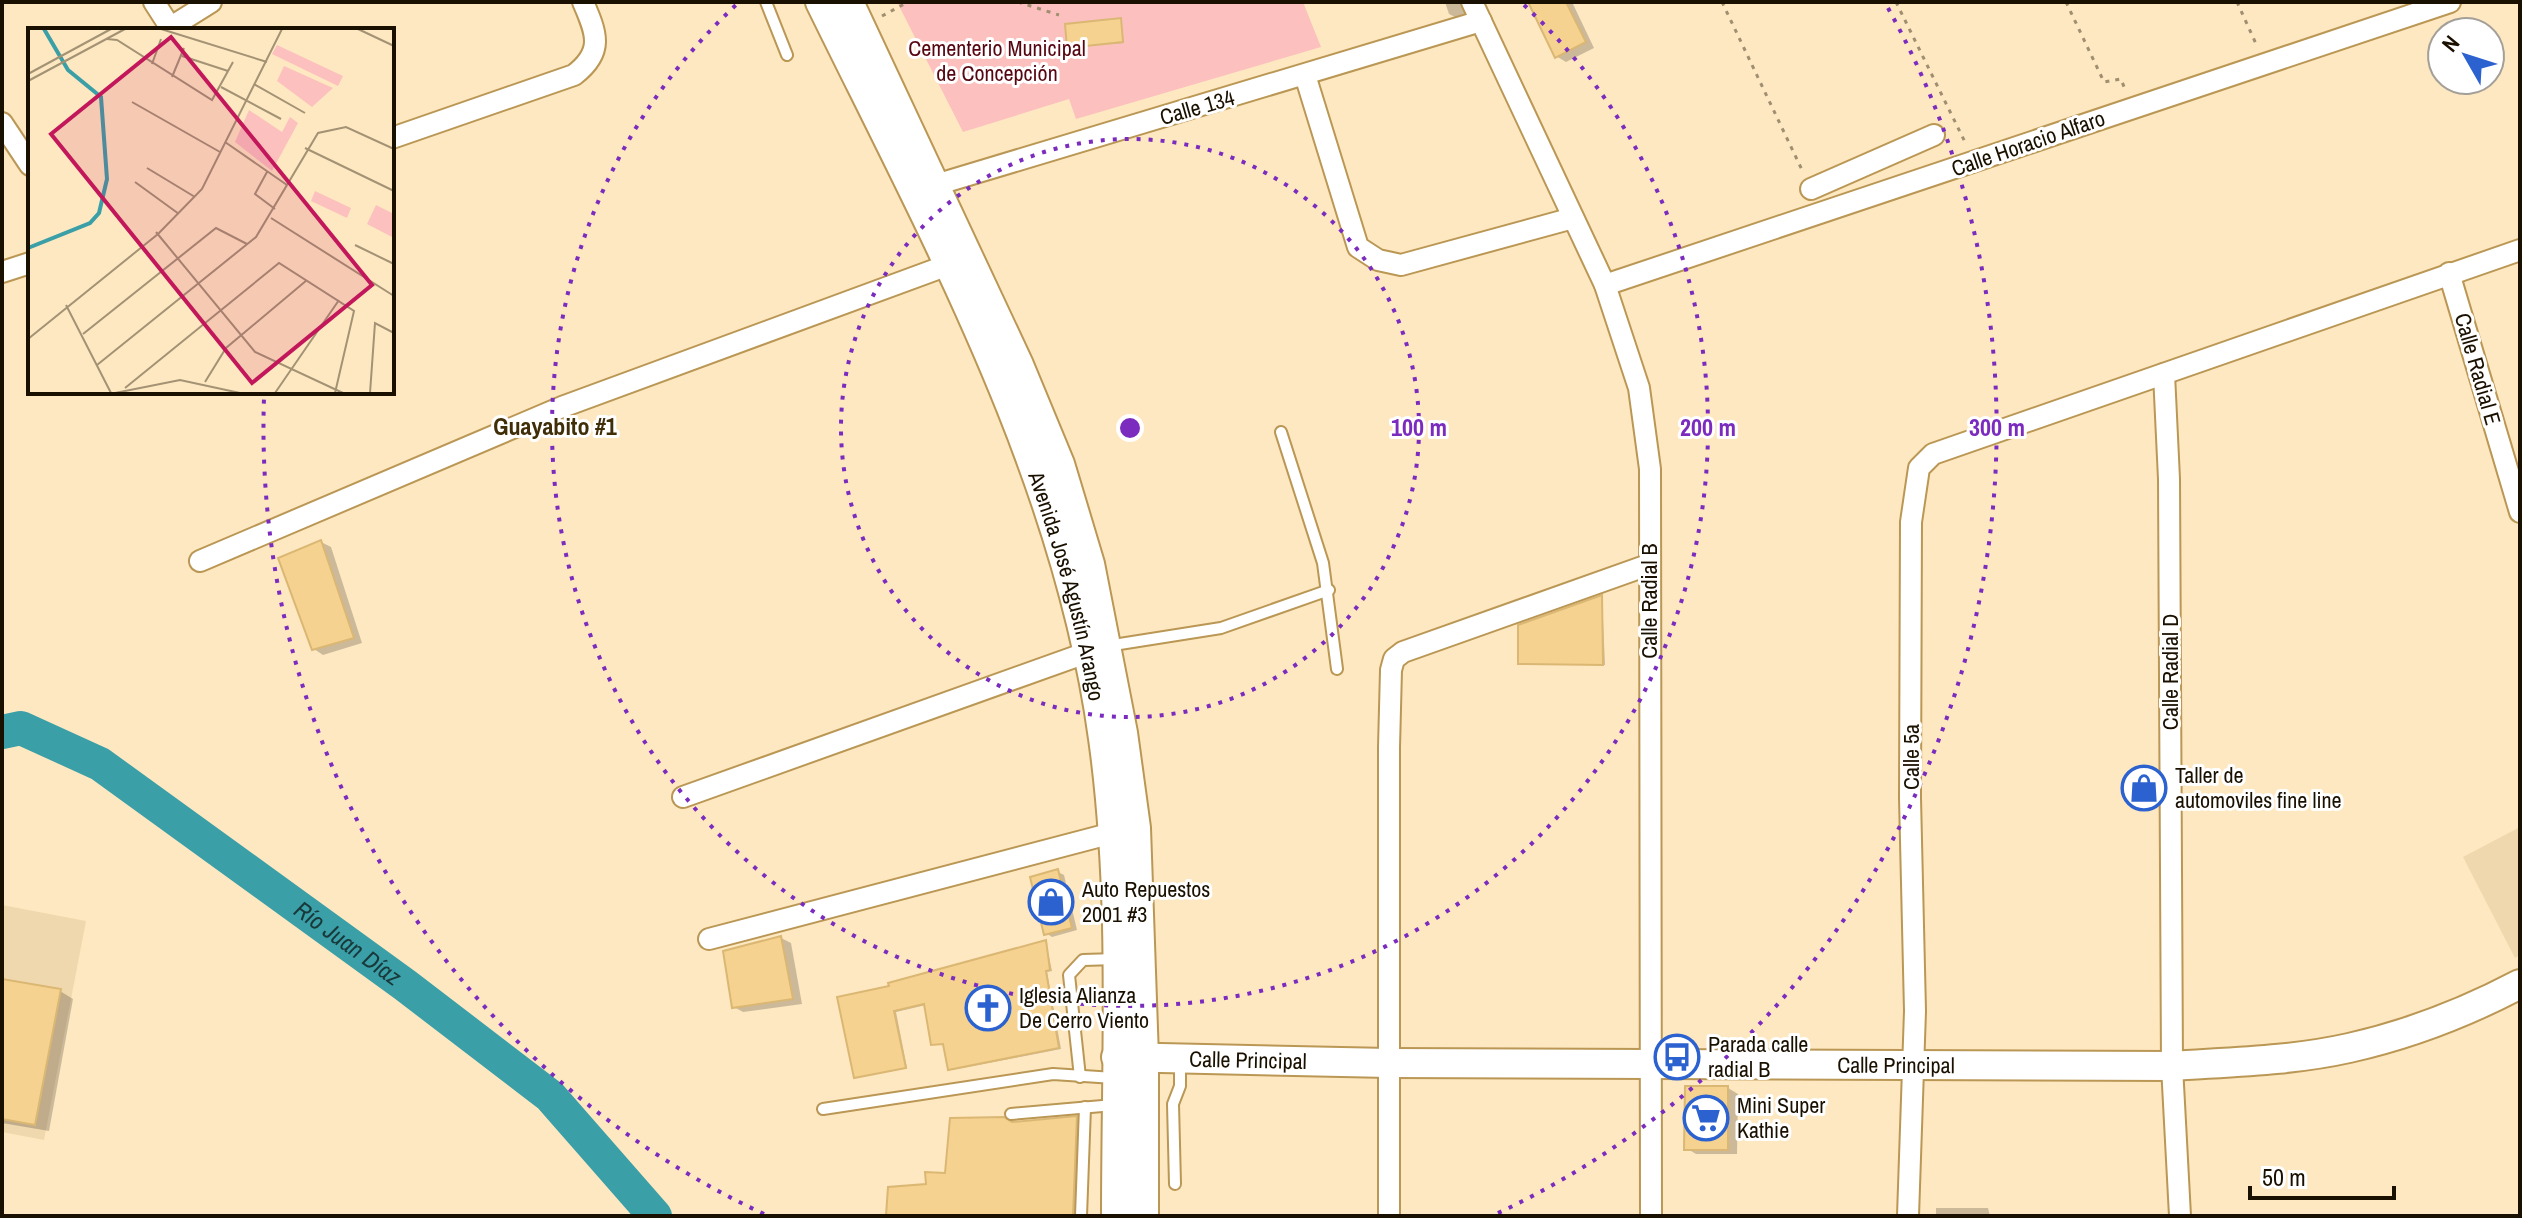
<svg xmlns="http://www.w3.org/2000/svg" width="2522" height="1218" viewBox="0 0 2522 1218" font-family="'Archivo Narrow',sans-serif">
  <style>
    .built { fill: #f0d8ae }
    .green { fill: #fcc1be }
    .shadow { fill: #0003 }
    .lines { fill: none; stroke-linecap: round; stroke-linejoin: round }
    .river { stroke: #3a9fa7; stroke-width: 34 }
    .building { fill: #f6d290; stroke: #dbb774; stroke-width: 2 }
    .lane-casing { stroke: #ba9754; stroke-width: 14 }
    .street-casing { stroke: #ba9754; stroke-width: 24 }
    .secondary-casing { stroke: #ba9754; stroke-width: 32 }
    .path { stroke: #9f8e70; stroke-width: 3; stroke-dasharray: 4 6; stroke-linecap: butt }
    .lane { stroke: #fff; stroke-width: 10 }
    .street { stroke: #fff; stroke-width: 20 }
    .secondary { stroke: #fff; stroke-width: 28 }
    .ring { fill: none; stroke: #7b2cbf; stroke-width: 4; stroke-dasharray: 4 8 }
    .labels { text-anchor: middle; stroke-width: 6; stroke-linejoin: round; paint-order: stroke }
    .park-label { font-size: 22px; fill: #560610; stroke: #fff }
    .street-label { font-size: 22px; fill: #1a1000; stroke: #fff }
    .poi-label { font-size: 22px; fill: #1a1000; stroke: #fff; text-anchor: start }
    .neighbourhood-label { font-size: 24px; font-weight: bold; fill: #402e09; stroke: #fff }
    .water-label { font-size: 24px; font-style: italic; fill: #19383a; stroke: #fff }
    .inset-river { fill: none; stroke: #3a9fa7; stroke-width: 4 }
    .inset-road { fill: none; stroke: #a39274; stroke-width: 2 }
    .view { fill: #c2185b; fill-opacity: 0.15; stroke: #c2185b; stroke-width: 4 }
    .inset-edge { fill: none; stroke: #1a1000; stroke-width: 4 }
    .centre { fill: #7b2cbf; stroke: #fff; stroke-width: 4 }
    .ring-label { font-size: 24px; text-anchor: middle; font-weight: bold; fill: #7b2cbf; stroke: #fff; stroke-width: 6; stroke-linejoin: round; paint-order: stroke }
  </style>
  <rect width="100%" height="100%" fill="#fee8c1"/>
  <g class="built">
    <path d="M2520,827V955L2515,958L2463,857Z"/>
    <path d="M2,905L86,921L44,1140L2,1132Z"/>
  </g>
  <path class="green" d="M897,2H1303L1321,47L1076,119L1069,99L963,132Z"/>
  <g class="shadow">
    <path d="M1445,2H1463L1466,13L1455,17L1449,14Z"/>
    <path d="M1530,2H1572L1594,48L1566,62L1556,56Z"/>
    <path d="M1120,20L1124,43L1069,46Z"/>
    <path d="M321,542L331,547L362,643L323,655L314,649Z"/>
    <path d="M1602,597L1605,665L1522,664Z"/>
    <path d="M1058,872L1064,875L1077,930L1052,937L1046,933Z"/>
    <path d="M781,938L791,943L802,1004L743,1012L734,1007Z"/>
    <path d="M1046,943L1052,971L1047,972L1061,1049L952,1070L945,1044H933L926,1005L896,1012L907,1068L856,1077L892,988Z"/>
    <path d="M2,981L60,991L73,999L49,1131L2,1123Z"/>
    <path d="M1728,1088L1738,1094L1737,1154H1696L1686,1148Z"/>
    <path d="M1076,1118L1089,1126L1086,1216H888L890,1189L928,1185L1012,1124Z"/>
    <path d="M1936,1208H1988L1990,1216H1936Z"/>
  </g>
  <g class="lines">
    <path class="river" id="s1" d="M2,732L21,728L100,764L405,985L550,1096L655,1216"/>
  </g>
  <g class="building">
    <path d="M1528,2H1566L1586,42L1555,58Z"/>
    <path d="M1121,18L1123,42L1067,48L1065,24Z"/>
    <path d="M321,540L354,638L312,650L278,558Z"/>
    <path d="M1602,595L1603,665L1518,664V625Z"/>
    <path d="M1058,869L1072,928L1044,935L1030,877Z"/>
    <path d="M781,936L793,999L732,1008L723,951Z"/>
    <path d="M1046,940L1050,970L1046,971L1059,1048L948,1070L943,1044L931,1045L924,1004L894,1011L906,1068L854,1078L837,997L889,986L888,983Z"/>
    <path d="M2,979L61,989L35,1125L2,1119Z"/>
    <path d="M1685,1086H1728V1150H1684Z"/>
    <path d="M1077,1116L1073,1215L886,1216L888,1187L926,1184L925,1172L945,1173L950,1118L1004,1117L1012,1122Z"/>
  </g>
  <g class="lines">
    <g class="lane-casing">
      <g id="lane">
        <path d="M766,2L787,55"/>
        <path d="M1281,432L1323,563L1337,669"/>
        <path d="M1107,646L1221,628L1329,590"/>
        <path d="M1080,1077L1069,975L1083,960L1116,959"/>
        <path d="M823,1109L1053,1074L1114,1078"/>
        <path d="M1011,1114L1114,1105"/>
        <path d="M1175,1184L1173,1104L1180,1086V1060"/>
        <path d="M1081,1216L1085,1107"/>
      </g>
    </g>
    <g class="street-casing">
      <g id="street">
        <path d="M154,2L172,30"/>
        <path d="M1472,2L1605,285L1639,388L1650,469L1651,1216"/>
        <path d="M171,27L211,2"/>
        <path d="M1305,75L1358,247L1378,260L1401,265L1573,218"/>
        <path d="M2,123L30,165"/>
        <path d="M392,138L574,75C604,52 597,34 583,2"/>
        <path d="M922,189L1481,21"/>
        <path d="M1811,189L1934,135"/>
        <path d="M2,272L30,263"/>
        <path d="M2449,273L2520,512"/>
        <path d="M1605,285L2450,2"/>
        <path d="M2164,374L2169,479L2172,1066L2180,1216"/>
        <path d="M200,561L562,407L948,265"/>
        <path d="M683,797L1097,649"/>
        <path d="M709,939L1124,830"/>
        <path d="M1389,1216V747L1391,670L1394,659L1403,652L1648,565"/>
        <path d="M1908,1216L1915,1011L1910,798L1911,522L1919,468L1933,454L2520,250"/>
      </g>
    </g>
    <g class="secondary-casing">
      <g id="secondary">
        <path id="s2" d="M820,2C935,237 1067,475 1103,738C1125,895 1116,1057 1116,1216"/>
        <path d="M849,2L1019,365L1060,464L1090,564L1123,733L1136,828L1144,1058V1216"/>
        <path id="s3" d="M1116,1057L1389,1063L2172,1066C2231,1062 2291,1061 2349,1048C2407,1035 2467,1012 2520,984"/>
      </g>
    </g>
    <g class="path">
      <path d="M1018,2L1059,15"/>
      <path d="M1722,2L1803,172"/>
      <path d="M1896,2L1965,142"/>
      <path d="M2066,2L2104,82L2121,79L2126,92"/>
      <path d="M2237,2L2257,46"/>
      <path d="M882,16L908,2"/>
    </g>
    <use href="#lane" class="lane"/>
    <use href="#street" class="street"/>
    <use href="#secondary" class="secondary"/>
  </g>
  <g class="ring">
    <circle cx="1130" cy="428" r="289"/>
    <path d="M1524 5A578 578 0 1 1 736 5"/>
    <path d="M764 1214A867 867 0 0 1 264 398M1888 8A867 867 0 0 1 1496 1214"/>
  </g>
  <defs>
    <g id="shop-ring" transform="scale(2.3)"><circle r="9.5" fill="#fff" stroke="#2b62d0" stroke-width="1.5"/><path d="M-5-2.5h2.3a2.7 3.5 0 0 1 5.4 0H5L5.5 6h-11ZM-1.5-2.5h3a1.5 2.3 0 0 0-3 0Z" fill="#2b62d0"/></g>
    <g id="church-ring" transform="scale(2.3)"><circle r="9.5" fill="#fff" stroke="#2b62d0" stroke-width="1.5"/><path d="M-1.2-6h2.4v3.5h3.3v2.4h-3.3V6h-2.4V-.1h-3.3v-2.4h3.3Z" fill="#2b62d0"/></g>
    <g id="bus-ring" transform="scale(2.3)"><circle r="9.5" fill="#fff" stroke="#2b62d0" stroke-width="1.5"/><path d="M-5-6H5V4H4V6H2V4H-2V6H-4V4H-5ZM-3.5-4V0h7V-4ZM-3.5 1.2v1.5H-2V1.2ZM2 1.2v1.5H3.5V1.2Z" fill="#2b62d0"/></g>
    <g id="supermarket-ring" transform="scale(2.3)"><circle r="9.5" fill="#fff" stroke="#2b62d0" stroke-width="1.5"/><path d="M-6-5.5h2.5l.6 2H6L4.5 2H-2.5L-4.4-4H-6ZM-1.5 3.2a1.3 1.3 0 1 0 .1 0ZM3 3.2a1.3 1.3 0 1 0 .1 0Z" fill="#2b62d0"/></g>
  </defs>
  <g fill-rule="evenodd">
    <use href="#shop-ring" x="2144" y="788"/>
    <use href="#shop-ring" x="1051" y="902"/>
    <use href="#church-ring" x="988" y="1008"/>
    <use href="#bus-ring" x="1677" y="1057"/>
    <use href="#supermarket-ring" x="1706" y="1118"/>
  </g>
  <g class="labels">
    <g class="park-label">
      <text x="997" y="56">Cementerio Municipal<tspan x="997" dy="25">de Concepción</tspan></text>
    </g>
    <g class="street-label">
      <text transform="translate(1197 107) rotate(-16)" y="8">Calle 134</text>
      <text transform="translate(2028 143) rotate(-19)" y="8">Calle Horacio Alfaro</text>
      <text transform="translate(2478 369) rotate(74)" y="8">Calle Radial E</text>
      <text dy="8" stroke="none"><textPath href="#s2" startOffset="636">Avenida José Agustín Arango</textPath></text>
      <text transform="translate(1649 601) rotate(-90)" y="8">Calle Radial B</text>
      <text transform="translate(2170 672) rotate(-90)" y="8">Calle Radial D</text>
      <text transform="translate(1911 757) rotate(-90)" y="8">Calle 5a</text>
      <text dy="8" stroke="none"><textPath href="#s3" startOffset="132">Calle Principal</textPath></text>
      <text dy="8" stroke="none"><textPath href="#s3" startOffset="780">Calle Principal</textPath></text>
    </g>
    <g class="poi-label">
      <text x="2175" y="783">Taller de<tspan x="2175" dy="25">automoviles fine line</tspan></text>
      <text x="1082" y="897">Auto Repuestos<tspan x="1082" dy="25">2001 #3</tspan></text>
      <text x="1019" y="1003">Iglesia Alianza<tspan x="1019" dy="25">De Cerro Viento</tspan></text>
      <text x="1708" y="1052">Parada calle<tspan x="1708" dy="25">radial B</tspan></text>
      <text x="1737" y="1113">Mini Super<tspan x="1737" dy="25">Kathie</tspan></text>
    </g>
    <g class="neighbourhood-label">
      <text x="555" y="435">Guayabito #1</text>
    </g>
    <g class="water-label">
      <text dy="8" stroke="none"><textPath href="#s1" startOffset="412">Río Juan Díaz</textPath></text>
    </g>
  </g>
  <g transform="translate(28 28)">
    <rect width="366" height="366" fill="#fee8c1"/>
    <path d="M249,17L315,48L310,58L244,26ZM256,38L305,60L284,79L249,53ZM221,82L254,104L262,89L270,95L244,143L207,114ZM287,163L323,180L319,190L283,173ZM348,177L366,186V210L339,196Z" fill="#fcc1be"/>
    <path class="inset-river" d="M0,220L62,195L71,185L79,151L73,69L40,42L16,1"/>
    <path class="inset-road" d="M133,1L239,34M330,1L366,18M79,11L89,12L184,72L205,34M154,28L200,43M124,36L133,11M0,46L83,1M144,49L156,20M0,53L97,1M226,56L277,85M193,59L253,91M104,74L192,124M197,114L259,157M277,120L366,163M119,140L167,169M239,144L227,166L247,181M107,154L151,186M243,190L366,268M128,204L227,324L315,365M327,217L366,236M38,277L83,365M55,306L188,200L219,216M0,311L130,206L174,161L254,1M69,337L228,209L290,105L318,99L366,121M177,354L198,320L279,252M97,360L251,235L326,283L307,365M87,365L152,352L212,365M247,365L311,272M342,365L347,295L366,305"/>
    <path class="view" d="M143,9L344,257L224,355L23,106Z"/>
    <rect width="366" height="366" class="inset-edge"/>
  </g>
  <circle cx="1130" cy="428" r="12" class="centre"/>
  <g class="ring-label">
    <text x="1419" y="436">100 m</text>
    <text x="1708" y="436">200 m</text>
    <text x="1997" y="436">300 m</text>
  </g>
  <rect width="2522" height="1218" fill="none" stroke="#1a1000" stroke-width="8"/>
  <g transform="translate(2466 56) rotate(309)"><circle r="38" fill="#ffffff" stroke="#a39f99" stroke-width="2"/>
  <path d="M0-6L14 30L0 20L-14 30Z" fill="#2b62d0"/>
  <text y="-12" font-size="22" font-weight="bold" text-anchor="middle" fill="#1a1000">N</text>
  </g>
  <path d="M2250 1186v12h144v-12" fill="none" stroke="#1a1000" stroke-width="4"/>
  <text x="2262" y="1186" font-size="24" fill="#1a1000" stroke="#ffffff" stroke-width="6" paint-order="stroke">50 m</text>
</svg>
